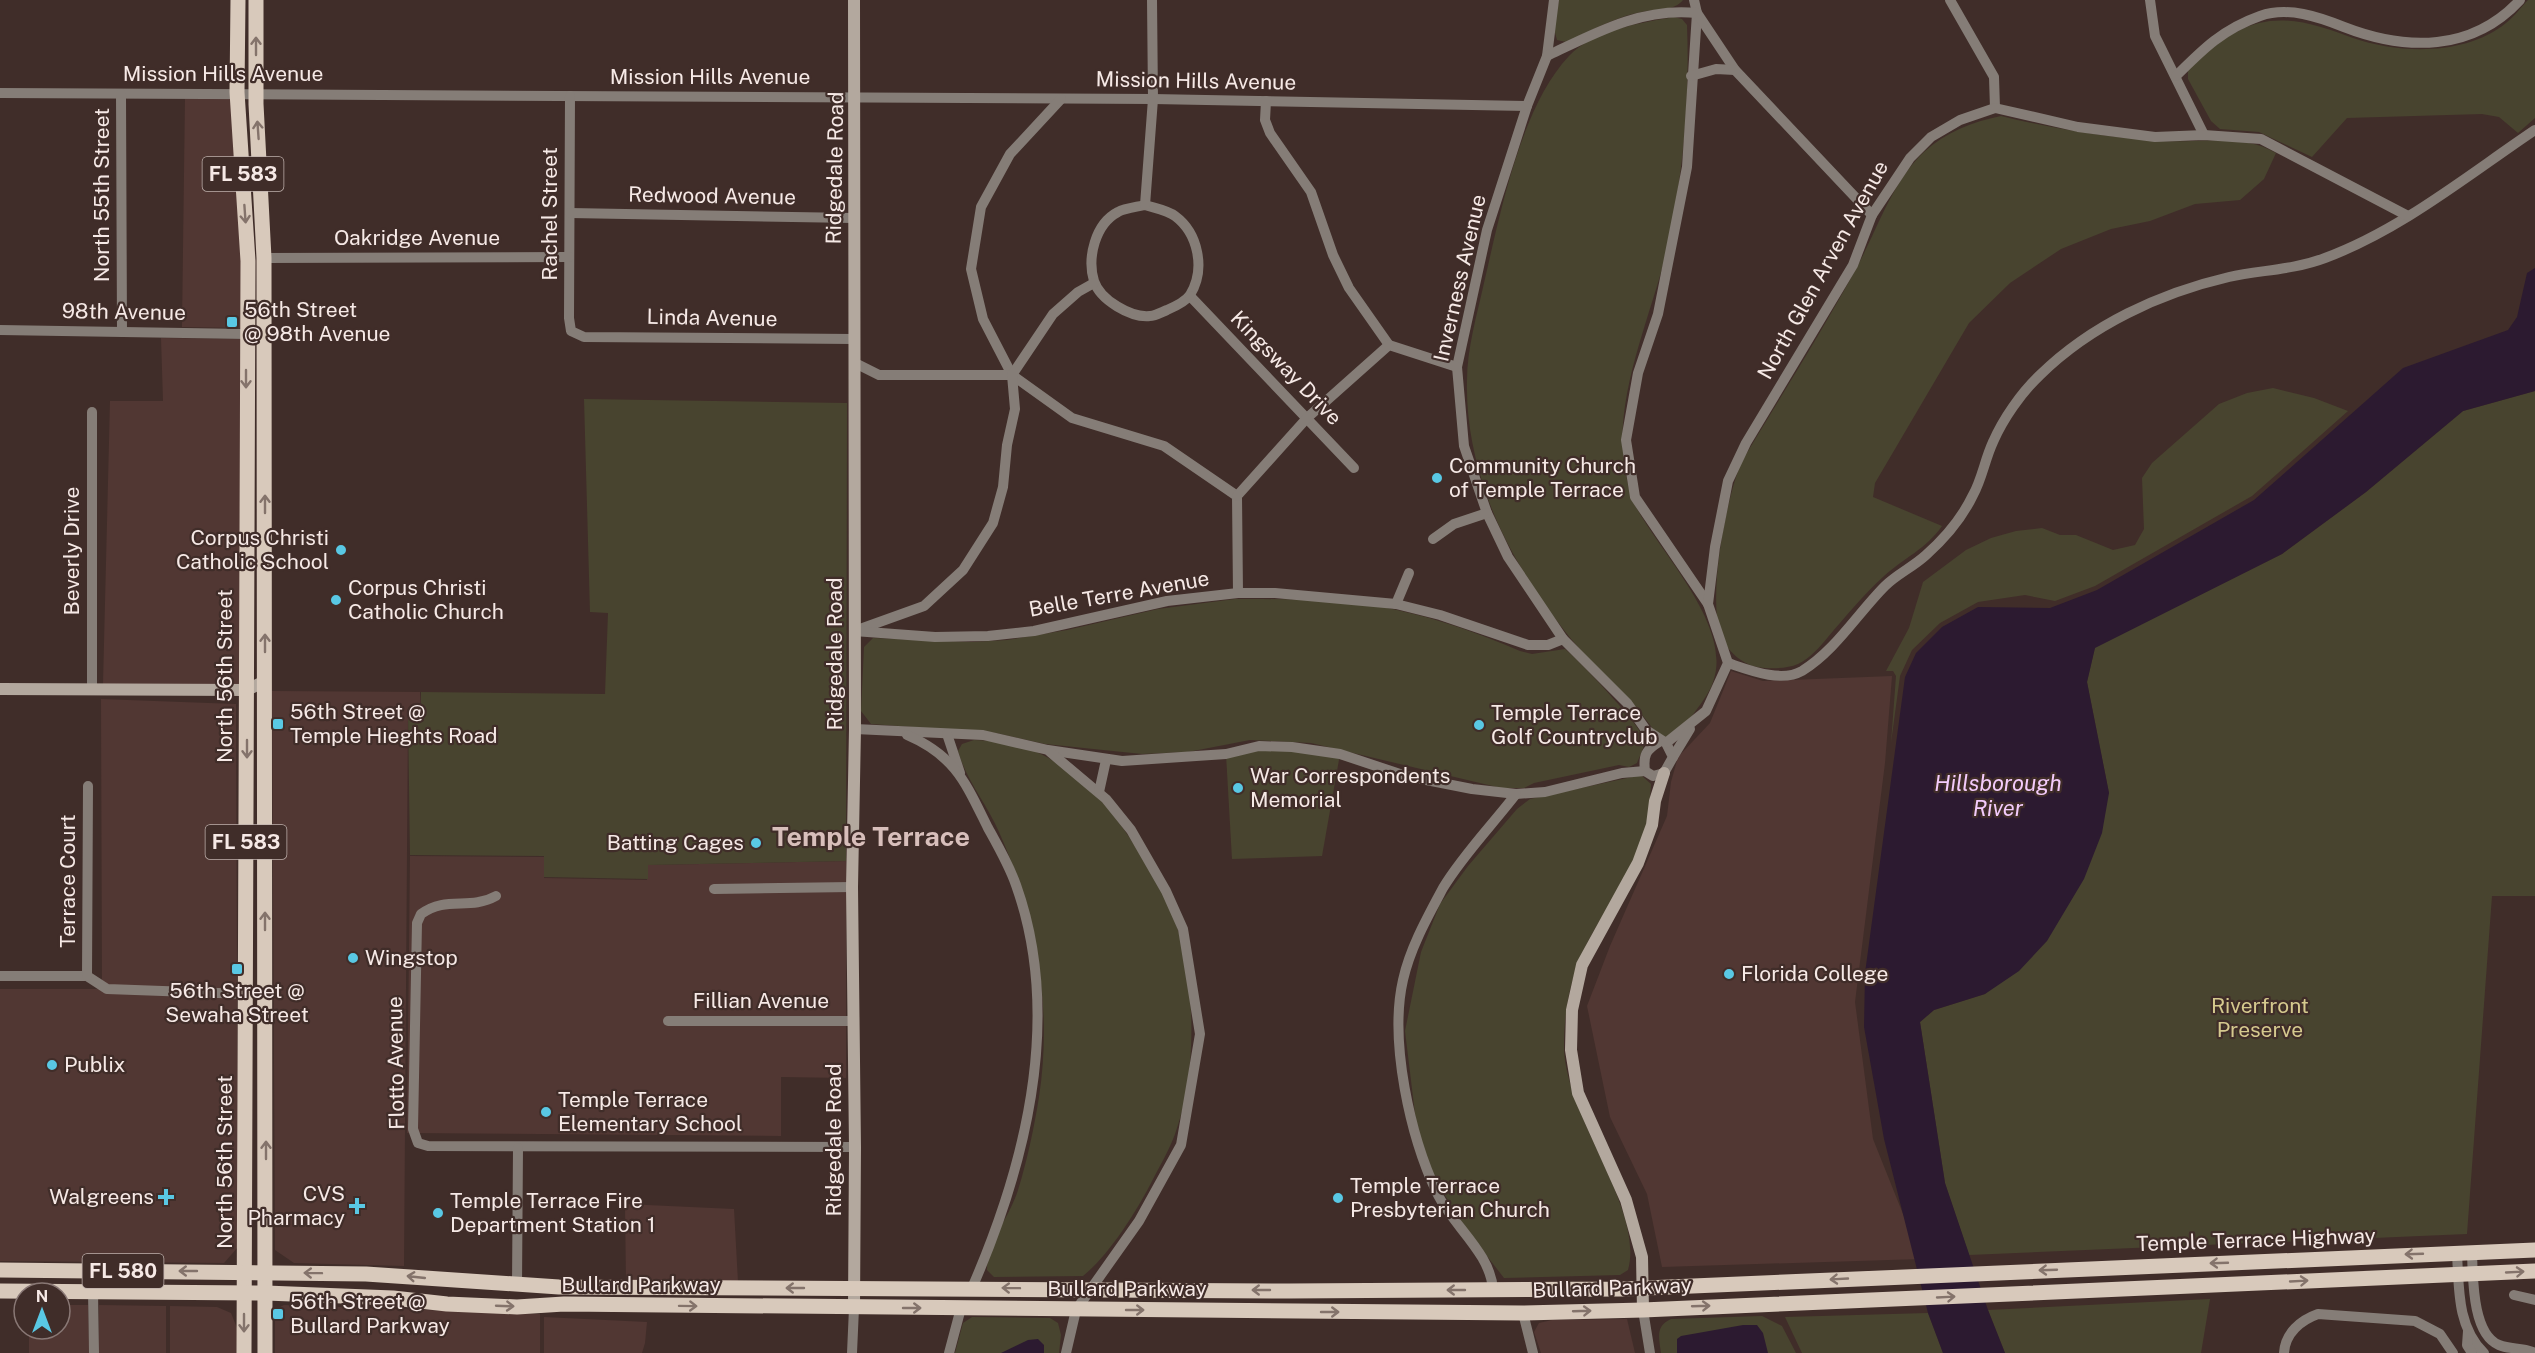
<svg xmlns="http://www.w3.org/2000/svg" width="2535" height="1353" viewBox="0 0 2535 1353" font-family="'Public Sans',sans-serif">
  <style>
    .built { fill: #513733 }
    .green { fill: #48442f }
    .water { fill: #2c1a30 }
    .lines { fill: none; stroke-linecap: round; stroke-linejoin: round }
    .street { stroke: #857d77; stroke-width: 10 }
    .secondary { stroke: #b3a89e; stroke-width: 12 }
    .primary { stroke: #d8c9bb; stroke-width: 15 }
    .oneway { stroke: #84736b }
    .poi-dot { fill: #59c8e4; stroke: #402d29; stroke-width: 2 }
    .labels { text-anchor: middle; stroke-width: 4.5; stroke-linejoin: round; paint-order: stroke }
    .shield { fill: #402d29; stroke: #bfb1ad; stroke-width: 1.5 }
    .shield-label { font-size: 20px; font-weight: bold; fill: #f6e9e6 }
    .street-label { font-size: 21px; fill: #f6e9e6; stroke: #402d29 }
    .poi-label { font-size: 21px; fill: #f6e9e6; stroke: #402d29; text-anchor: start }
    .park-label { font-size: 21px; fill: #d5c98e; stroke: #402d29 }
    .water-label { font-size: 22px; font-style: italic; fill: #f3cbfb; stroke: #402d29 }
    .district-label { font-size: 27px; font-weight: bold; fill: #d8bfbb; stroke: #402d29 }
  </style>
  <rect width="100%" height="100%" fill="#402d29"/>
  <g class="built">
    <path d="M232,98L243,259L242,328L182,327L185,99Z"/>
    <path d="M161,338L241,339L240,685L103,684L110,401H163Z"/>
    <path d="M1731,671L1763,681L1892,676L1885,763L1855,1002L1873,1139L1921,1259L1662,1267L1647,1194L1610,1117L1587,1006L1610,946L1667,816L1671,782L1678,757L1710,723Z"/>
    <path d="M272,691L420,692L421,714H408L404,1266L294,1263L275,1250Z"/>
    <path d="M101,699L236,704L238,1247L224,1263L0,1261V989H102Z"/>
    <path d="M410,856L544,857V878L647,880L648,865L846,861V1078L781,1077V1136L407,1133Z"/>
    <path d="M625,1204L734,1209L738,1282H626Z"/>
    <path d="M60,1305H88L89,1353H29V1329H60Z"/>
    <path d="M99,1305L166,1306V1353H99Z"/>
    <path d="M284,1305L540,1314V1353H275V1315L278,1308Z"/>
    <path d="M170,1306L217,1307L231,1313L237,1328V1353H170Z"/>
    <path d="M544,1317L647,1322L645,1343L642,1353H544Z"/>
    <path d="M1627,1319L1635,1353H1541L1534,1332L1539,1323L1552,1320Z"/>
  </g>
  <g class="green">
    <path d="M1559,0H1683C1674,11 1659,9 1647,11C1619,15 1592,30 1566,42L1557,40L1554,29Z"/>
    <path d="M2528,0H2535V118L2518,133L2499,117L2482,114L2347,118L2312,157L2259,132L2220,129L2211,121L2188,79V71C2207,51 2231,30 2259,23C2291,15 2323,27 2353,38C2400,54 2465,56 2506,23C2514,17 2521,7 2528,0Z"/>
    <path d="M1674,17L1682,19L1687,25C1690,101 1683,179 1666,254C1650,318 1615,395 1624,461C1626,473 1628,490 1633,501C1656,549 1734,625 1713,682C1710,691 1703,701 1697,709C1686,724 1679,737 1660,738C1654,731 1649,723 1643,716C1625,696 1605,677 1587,657C1548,615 1506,551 1487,496C1474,459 1466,421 1467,381C1467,348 1477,315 1484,283C1500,215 1520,108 1569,56C1594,30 1640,23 1674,17Z"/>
    <path d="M2001,116C2054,129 2108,138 2164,141C2201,143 2242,133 2276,153L2264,179L2240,200L2195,204L2150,221L2111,229L2061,249L2010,283L1969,323L1875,483L1873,497L1942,526C1926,549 1904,558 1884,576C1864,594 1846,616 1828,637C1821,646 1809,659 1798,664C1786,669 1770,669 1757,667C1742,664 1727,651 1721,636C1707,597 1726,498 1742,461C1781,396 1822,332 1858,265C1878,228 1892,182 1924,152C1946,132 1972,122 2001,116Z"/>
    <path d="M2273,388L2314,398L2348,411L2252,496L2095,586L2055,601L2025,595L1978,602L1940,623L1912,650L1900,676L1891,743L1896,676L1893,671H1886L1909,628L1923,582L1966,550L1991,538L2016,531L2042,528L2060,535H2076L2113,550L2135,545L2144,529L2142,478L2152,463L2219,404L2247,393Z"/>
    <path d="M2535,391V896H2492L2467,1234L1969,1255L1945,1183L1920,1022L1934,1010L1985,994L2109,793L2087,682L2095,647L2282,554L2366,492L2463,411Z"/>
    <path d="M584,399L847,403L846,861L648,865V879L544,877V856L410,855L408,715L421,714V692L605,694L608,613L590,612Z"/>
    <path d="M1235,599C1285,599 1349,599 1397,610C1439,619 1481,634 1520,651L1532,654L1565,649C1579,660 1636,721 1643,736C1647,744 1640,755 1637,763L1629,767L1619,765L1534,783L1524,788H1501L1311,743L1250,740L1188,752L1142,754L1045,744L996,733L871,724L861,711L864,647L873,638L972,642L1007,640L1067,630L1158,609Z"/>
    <path d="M974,740C987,741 1001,740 1014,744C1066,758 1105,799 1133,843C1145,862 1158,881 1167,901C1196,962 1199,1065 1177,1128C1171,1148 1159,1167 1150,1185C1134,1215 1109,1255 1083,1276L994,1277L987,1270C987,1243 1010,1216 1018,1190C1027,1161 1034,1128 1039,1097C1053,1006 1036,915 999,832C987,804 966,780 958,751L962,744Z"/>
    <path d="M1259,746L1340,754L1322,856L1232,859L1226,754Z"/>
    <path d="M1641,775L1651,784C1650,800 1649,817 1644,833C1635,869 1610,902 1592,934C1572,969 1564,1006 1564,1047C1565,1117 1645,1209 1628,1270L1620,1275L1504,1278L1469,1233L1444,1194L1429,1166L1416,1122L1405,1031L1421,952L1440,904L1468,866L1517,809L1530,799Z"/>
    <path d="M2210,1299L2201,1353H2005L1988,1310Z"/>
    <path d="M1928,1313L1943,1353H1802L1785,1317Z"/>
    <path d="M1762,1316L1782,1326L1796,1353H1661C1659,1338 1655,1326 1671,1319Z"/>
    <path d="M972,1317L1050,1318L1058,1323L1061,1335L1059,1353H955L963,1323Z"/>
  </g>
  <g class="water">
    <path d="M2535,268V391L2463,411L2366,492L2282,554L2095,648L2087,682L2109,793L2102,833L2084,879L2047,941L2019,971L1985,994L1934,1010L1920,1022L1945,1183L1988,1310L2005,1353H1943L1928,1313L1884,1139L1864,1027L1865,973L1905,677L1916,653L1942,627L1978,607L2050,608L2097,590L2254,500L2403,368L2508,330L2517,317L2527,273Z"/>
    <path d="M1743,1325H1757L1763,1333L1768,1353H1677V1339L1681,1336Z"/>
    <path d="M1038,1339L1044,1345V1353H1001L1028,1340Z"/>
  </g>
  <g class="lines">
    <g class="street">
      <path d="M1554,0L1547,56L1527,106L1487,230L1457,367L1464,446L1487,513L1508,557L1563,639L1627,703L1646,730L1666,743L1673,757L1664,773L1653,776L1645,771C1643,755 1646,750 1659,742"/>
      <path d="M1694,0L1697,13L1687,167L1658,314L1638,373L1626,440L1635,497L1708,604"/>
      <path d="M1950,0L1994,77L1995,108"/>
      <path d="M2150,0L2155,36L2204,135"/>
      <path d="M1547,56C1595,33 1642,7 1697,13L1735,70L1872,215"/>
      <path d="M1691,76L1716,69L1735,70"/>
      <path d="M2176,76C2203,49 2223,29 2260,16C2288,6 2319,17 2344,27C2406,51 2472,52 2520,0"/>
      <path d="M0,93L1153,99L1527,106"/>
      <path d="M121,94L122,332"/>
      <path d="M570,96L569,318L571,331L584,337L853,339"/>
      <path d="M1061,99L1010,154L981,207L971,269L983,319L1012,375L1072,418L1164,446L1237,496L1238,593"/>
      <path d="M1266,101L1265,120L1270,133L1311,192L1333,255L1349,288L1389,345"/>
      <path d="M1145,205C1154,208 1167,210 1175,216C1198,233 1206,269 1190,295C1186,301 1174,307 1167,310C1162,312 1155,316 1150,316C1131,318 1100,300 1094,281C1087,258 1095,224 1118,212C1125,208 1137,207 1145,205Z"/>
      <path d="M1145,205L1153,99L1152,0"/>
      <path d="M570,213L853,218"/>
      <path d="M264,258L569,257"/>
      <path d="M1190,296L1354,468"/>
      <path d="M0,330L246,334"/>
      <path d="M855,363L879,375H1012"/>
      <path d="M1237,496L1307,418L1389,345L1457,367"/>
      <path d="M1433,539L1454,524L1487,513"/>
      <path d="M1396,604L1409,573"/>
      <path d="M860,629L924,606L963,570L993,523L1003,487L1007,445L1015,409L1012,375L1053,314L1078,292L1094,283"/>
      <path d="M854,631L935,637L988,636L1034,631L1167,601L1238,593H1275L1396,604L1440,615L1528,645H1548L1563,639"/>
      <path d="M1728,663C1749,670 1781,683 1802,671C1835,651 1858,613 1885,586C1897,574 1913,567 1926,555C1944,539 1962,518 1973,495C1982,479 1985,459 1993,442C2003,419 2021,393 2040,375C2091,325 2160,293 2229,277C2261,270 2293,270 2325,258C2401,230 2468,175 2535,130"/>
      <path d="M92,690V412"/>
      <path d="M855,729L983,735L1048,750L1122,761L1226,754L1259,746L1292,747L1340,754L1406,776L1472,789L1516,794L1545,792L1622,773L1645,771"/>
      <path d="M947,734L960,773"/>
      <path d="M907,735C956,756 966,784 988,828C998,846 1009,865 1016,885C1063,1017 1026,1164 972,1288"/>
      <path d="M1666,743L1706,711L1728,663L1708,604L1715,547L1728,481L1746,443L1853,265L1872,215L1910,158L1931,137L1960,120L1995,108L2078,127L2155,137L2204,135L2261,139L2408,216"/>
      <path d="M1050,752L1106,799L1131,830L1166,891L1183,929L1200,1034L1181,1145L1139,1221L1076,1310L1066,1353"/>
      <path d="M1673,757L1690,729"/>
      <path d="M1099,792L1106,760"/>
      <path d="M714,889L852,887"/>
      <path d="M496,896C469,911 447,895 421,914L417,923L413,1129L418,1143L428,1146L855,1147"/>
      <path d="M0,976H87L107,989L246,994"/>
      <path d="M87,976L88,786"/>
      <path d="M668,1021H853"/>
      <path d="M2457,1253C2459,1288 2457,1327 2484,1353"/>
      <path d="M2472,1253C2473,1277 2472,1334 2499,1345C2511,1350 2522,1347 2535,1353"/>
      <path d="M517,1286L518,1148"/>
      <path d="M1493,1290C1491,1253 1452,1225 1437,1193C1410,1136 1389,1041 1403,980C1410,948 1428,916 1443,888C1462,856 1493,824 1516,794"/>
      <path d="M93,1291L94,1353"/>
      <path d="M2514,1295L2535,1300"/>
      <path d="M1643,1310L1650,1353"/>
      <path d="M1523,1313L1533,1353"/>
      <path d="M2468,1331L2467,1345L2472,1353"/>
      <path d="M852,1353L854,1308"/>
      <path d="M949,1353L961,1308"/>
      <path d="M2284,1353C2285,1333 2301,1320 2318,1314L2415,1321L2440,1334L2453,1353"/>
    </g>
    <g class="secondary">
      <path d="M0,689L247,690L265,681"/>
      <path d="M854,1308L855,1147L852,887L855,729L854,0"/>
      <path d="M1643,1310L1642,1257L1626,1200L1578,1093L1571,1050L1572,1010L1582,965L1638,863L1652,825L1655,801L1664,773"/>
    </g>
    <g class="primary">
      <path d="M238,0L237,92L248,261L244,1353"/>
      <path d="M256,0V104L264,258L265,1353"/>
      <path d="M0,1270L366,1274L559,1287L1289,1291L1623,1289L2535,1250"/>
      <path d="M0,1291L266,1293L393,1298L447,1304L517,1307L564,1304L1523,1313L1643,1310L2535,1271"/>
    </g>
  </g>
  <defs><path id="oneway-shaft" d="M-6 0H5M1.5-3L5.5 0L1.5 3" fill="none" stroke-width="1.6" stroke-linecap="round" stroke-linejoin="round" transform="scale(1.5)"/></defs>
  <g class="oneway">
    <use href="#oneway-shaft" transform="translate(256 46) rotate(-90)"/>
    <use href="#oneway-shaft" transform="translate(258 130) rotate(-94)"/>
    <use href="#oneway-shaft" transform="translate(245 214) rotate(86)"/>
    <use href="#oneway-shaft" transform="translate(246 379) rotate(90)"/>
    <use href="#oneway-shaft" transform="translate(265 504) rotate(-90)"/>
    <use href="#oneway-shaft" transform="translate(265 643) rotate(-90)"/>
    <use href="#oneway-shaft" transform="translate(247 749) rotate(90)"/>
    <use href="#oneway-shaft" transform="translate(265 921) rotate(-90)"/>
    <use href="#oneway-shaft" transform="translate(266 1150) rotate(-90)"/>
    <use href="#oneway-shaft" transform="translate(2414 1254) rotate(178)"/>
    <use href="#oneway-shaft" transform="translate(2219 1263) rotate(178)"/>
    <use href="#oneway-shaft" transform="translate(2048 1270) rotate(178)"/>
    <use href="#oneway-shaft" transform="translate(188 1271) rotate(-180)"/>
    <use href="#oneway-shaft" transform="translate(2515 1272) rotate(-3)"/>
    <use href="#oneway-shaft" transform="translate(313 1273) rotate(-179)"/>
    <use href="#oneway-shaft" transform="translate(416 1277) rotate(-174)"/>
    <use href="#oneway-shaft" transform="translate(1839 1279) rotate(177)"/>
    <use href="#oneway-shaft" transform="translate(2299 1281) rotate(-3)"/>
    <use href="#oneway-shaft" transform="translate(795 1288) rotate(-180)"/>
    <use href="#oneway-shaft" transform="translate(1011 1288) rotate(-179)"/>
    <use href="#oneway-shaft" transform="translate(1261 1290) rotate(-180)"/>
    <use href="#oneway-shaft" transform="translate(1456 1290) rotate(180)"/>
    <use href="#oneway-shaft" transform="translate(1946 1297) rotate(-3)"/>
    <use href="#oneway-shaft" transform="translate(505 1306) rotate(2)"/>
    <use href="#oneway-shaft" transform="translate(688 1306) rotate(1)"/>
    <use href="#oneway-shaft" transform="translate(1701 1306) rotate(-2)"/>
    <use href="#oneway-shaft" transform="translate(912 1308)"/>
    <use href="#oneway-shaft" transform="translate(1135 1310)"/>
    <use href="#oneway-shaft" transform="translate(1582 1311) rotate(-2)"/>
    <use href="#oneway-shaft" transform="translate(1330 1312)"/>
    <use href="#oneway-shaft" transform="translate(244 1323) rotate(90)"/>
  </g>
  <g class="poi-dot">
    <rect x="226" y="316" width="12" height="12" rx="3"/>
    <circle cx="1437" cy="478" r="6"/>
    <circle cx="341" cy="550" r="6"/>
    <circle cx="336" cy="600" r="6"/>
    <rect x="272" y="718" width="12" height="12" rx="3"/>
    <circle cx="1479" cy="725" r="6"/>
    <circle cx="1238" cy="788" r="6"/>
    <circle cx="756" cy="843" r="6"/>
    <circle cx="353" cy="958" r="6"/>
    <rect x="231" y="963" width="12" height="12" rx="3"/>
    <circle cx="1729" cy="974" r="6"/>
    <circle cx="52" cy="1065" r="6"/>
    <circle cx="546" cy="1112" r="6"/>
    <path d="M163 1188h6v6h6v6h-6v6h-6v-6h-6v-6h6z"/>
    <circle cx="1338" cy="1198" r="6"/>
    <path d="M354 1197h6v6h6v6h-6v6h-6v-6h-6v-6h6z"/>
    <circle cx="438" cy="1213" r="6"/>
    <rect x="272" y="1308" width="12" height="12" rx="3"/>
  </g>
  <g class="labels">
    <g class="shield">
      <rect x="202.5" y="157" width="81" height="34" rx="4.5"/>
      <rect x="205.5" y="825" width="81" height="34" rx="4.5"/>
      <rect x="82.5" y="1254" width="81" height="34" rx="4.5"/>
    </g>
    <g class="shield-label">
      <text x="243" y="181">FL 583</text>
      <text x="246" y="849">FL 583</text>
      <text x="123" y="1278">FL 580</text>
    </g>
    <g class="street-label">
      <text x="223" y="81">Mission Hills Avenue</text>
      <text x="710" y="84">Mission Hills Avenue</text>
      <text transform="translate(1196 81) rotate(1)" y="7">Mission Hills Avenue</text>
      <text transform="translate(835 168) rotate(-89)" y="7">Ridgedale Road</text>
      <text transform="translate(102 195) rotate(-90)" y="7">North 55th Street</text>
      <text transform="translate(712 196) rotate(1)" y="7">Redwood Avenue</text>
      <text transform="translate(550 214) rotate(-90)" y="7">Rachel Street</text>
      <text x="417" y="245">Oakridge Avenue</text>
      <text transform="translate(1823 270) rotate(-61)" y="7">North Glen Arven Avenue</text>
      <text transform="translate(1460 278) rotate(-77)" y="7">Inverness Avenue</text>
      <text transform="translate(124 312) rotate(1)" y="7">98th Avenue</text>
      <text transform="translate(712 318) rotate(1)" y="7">Linda Avenue</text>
      <text transform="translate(1286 368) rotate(46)" y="7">Kingsway Drive</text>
      <text transform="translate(72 551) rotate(-90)" y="7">Beverly Drive</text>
      <text transform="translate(1119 594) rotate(-10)" y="7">Belle Terre Avenue</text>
      <text transform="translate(835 654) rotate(-90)" y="7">Ridgedale Road</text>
      <text transform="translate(225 676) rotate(-90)" y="7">North 56th Street</text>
      <text transform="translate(68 881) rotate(-90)" y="7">Terrace Court</text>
      <text x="761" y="1008">Fillian Avenue</text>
      <text transform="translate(396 1063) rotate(-91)" y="7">Flotto Avenue</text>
      <text transform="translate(834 1140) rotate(-90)" y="7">Ridgedale Road</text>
      <text transform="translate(225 1162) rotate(-90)" y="7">North 56th Street</text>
      <text transform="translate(2256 1240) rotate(-2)" y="7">Temple Terrace Highway</text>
      <text x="641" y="1292">Bullard Parkway</text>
      <text transform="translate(1612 1288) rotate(-2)" y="7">Bullard Parkway</text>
      <text x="1127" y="1296">Bullard Parkway</text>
    </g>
    <g class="poi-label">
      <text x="244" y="317">56th Street<tspan x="244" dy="24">@ 98th Avenue</tspan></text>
      <text x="1449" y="473">Community Church<tspan x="1449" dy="24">of Temple Terrace</tspan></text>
      <text x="329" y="545" text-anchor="end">Corpus Christi<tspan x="329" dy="24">Catholic School</tspan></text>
      <text x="348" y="595">Corpus Christi<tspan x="348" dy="24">Catholic Church</tspan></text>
      <text x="290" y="719">56th Street @<tspan x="290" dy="24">Temple Hieghts Road</tspan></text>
      <text x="1491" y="720">Temple Terrace<tspan x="1491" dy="24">Golf Countryclub</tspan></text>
      <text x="1250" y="783">War Correspondents<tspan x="1250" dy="24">Memorial</tspan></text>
      <text x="744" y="850" text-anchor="end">Batting Cages</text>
      <text x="365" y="965">Wingstop</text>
      <text x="1741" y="981">Florida College</text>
      <text x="237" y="998" text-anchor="middle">56th Street @<tspan x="237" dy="24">Sewaha Street</tspan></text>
      <text x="64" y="1072">Publix</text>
      <text x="558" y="1107">Temple Terrace<tspan x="558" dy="24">Elementary School</tspan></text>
      <text x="1350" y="1193">Temple Terrace<tspan x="1350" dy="24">Presbyterian Church</tspan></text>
      <text x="345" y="1201" text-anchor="end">CVS<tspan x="345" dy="24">Pharmacy</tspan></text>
      <text x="154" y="1204" text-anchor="end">Walgreens</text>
      <text x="450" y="1208">Temple Terrace Fire<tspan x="450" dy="24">Department Station 1</tspan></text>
      <text x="290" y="1309">56th Street @<tspan x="290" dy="24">Bullard Parkway</tspan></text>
    </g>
    <g class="park-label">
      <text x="2260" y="1013">Riverfront<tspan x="2260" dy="24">Preserve</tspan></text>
    </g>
    <g class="water-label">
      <text x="1998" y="791">Hillsborough<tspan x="1998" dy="25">River</tspan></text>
    </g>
    <g class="district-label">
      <text x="871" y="846">Temple Terrace</text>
    </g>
  </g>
  <g transform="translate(42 1311)"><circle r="28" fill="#402d29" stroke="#897875" stroke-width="1.5"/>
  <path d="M0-4.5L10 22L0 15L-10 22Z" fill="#59c8e4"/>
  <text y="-9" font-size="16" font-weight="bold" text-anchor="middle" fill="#f6e9e6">N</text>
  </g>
</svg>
